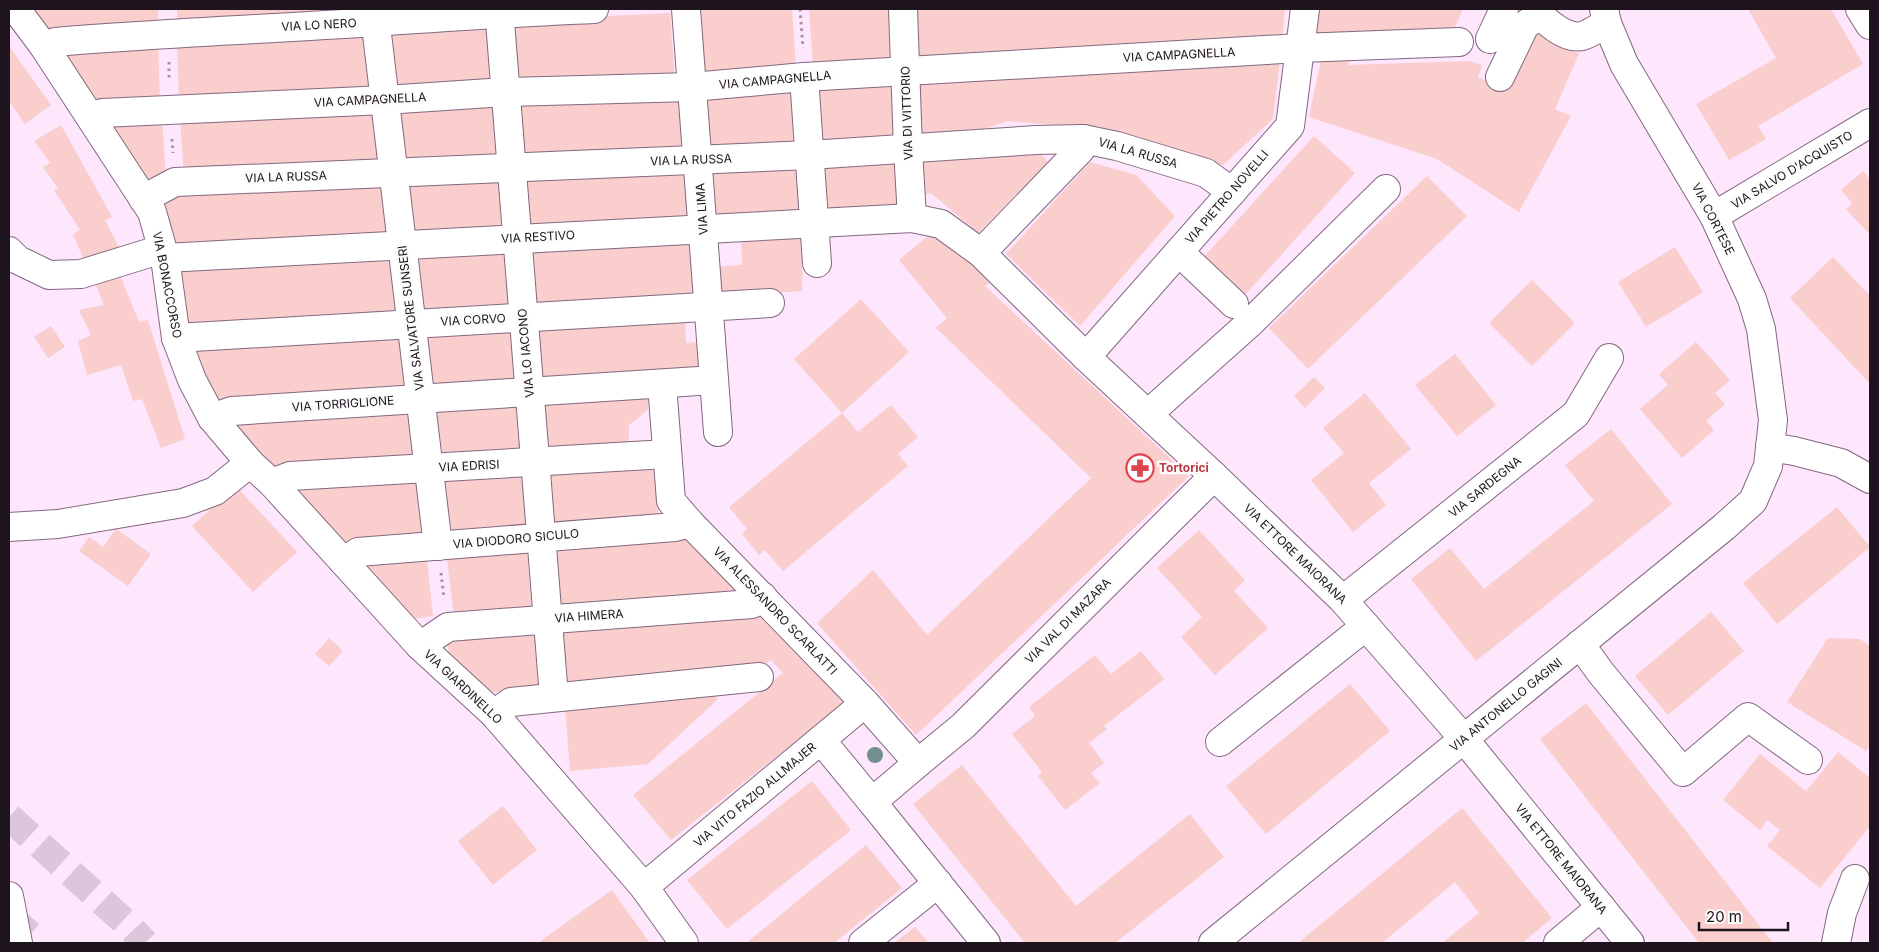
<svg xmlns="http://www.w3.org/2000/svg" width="1879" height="952" viewBox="0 0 1879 952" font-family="Inter,sans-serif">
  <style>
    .building { fill: #f9cecc }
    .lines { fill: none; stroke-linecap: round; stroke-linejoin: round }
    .highway-tunnel { stroke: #dcc6dc; stroke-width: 28; stroke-dasharray: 28 14; stroke-linecap: butt }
    .minor-casing { stroke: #826881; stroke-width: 30 }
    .path { stroke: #a492a3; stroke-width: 3; stroke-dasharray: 2.5 4; stroke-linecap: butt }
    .minor { stroke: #fff; stroke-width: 28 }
    .tree { fill: #72918e }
    .labels { text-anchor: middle; stroke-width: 5; stroke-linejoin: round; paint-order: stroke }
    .street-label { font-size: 12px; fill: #1e141e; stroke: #fcfcfc }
    .health-label { font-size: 12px; font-weight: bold; fill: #be3a42; stroke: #fcfcfc; text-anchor: start }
  </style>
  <rect width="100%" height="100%" fill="#fee6fd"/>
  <g class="building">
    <path d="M25,9H158V26L44,34Z"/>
    <path d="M177,9H364L365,14L177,25Z"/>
    <path d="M716,9H792L796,69L700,76L696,11Z"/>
    <path d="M809,9H895L898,62L813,67Z"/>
    <path d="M912,9H1285L1282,42L915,61Z"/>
    <path d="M1318,9H1463L1454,29L1314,38Z"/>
    <path d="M1748,9H1831L1863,64L1758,126L1766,139L1729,160L1696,104L1776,58Z"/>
    <path d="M670,13L675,82L512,87L506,21Z"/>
    <path d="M489,24L493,82L392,90L386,30Z"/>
    <path d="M1537,31L1579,54L1555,109L1571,116L1519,212L1437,159L1309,117L1322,55L1351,53L1348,65L1469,61L1482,65L1478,77L1505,91Z"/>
    <path d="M366,32L374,91L179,101L177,43Z"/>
    <path d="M158,44L160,101L92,106L60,53Z"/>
    <path d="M9,46L51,105L25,124L9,101Z"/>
    <path d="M1280,62L1273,119L1223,165L1082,127L1008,121L960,137L915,140L916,82Z"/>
    <path d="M897,78L901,142L819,146L815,84Z"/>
    <path d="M799,85L803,148L705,150L701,93Z"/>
    <path d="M678,92L683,156L519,161L513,99Z"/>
    <path d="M495,102L500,158L399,165L393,107Z"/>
    <path d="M375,110L382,164L184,175L180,119Z"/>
    <path d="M162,121L166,176L142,179L107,123Z"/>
    <path d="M61,125L112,217L105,220L121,251L86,265L73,234L80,230L54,190L58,188L43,167L50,163L34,141Z"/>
    <path d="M1314,136L1355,173L1244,296L1202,259Z"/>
    <path d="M1035,148L1048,162L978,233L931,193L920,196L918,160Z"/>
    <path d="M901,155L903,211L823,215L820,160Z"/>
    <path d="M804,162L809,214L713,218L708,168Z"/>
    <path d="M1090,162L1136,175L1175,216L1080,326L1006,254Z"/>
    <path d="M686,166L690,224L525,232L519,174Z"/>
    <path d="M1863,171L1870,180V235L1846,209L1852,203L1841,190Z"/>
    <path d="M1427,176L1467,216L1308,369L1269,328Z"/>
    <path d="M498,179L502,230L408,237L403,183Z"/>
    <path d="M384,182L390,238L168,250L159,197L186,192Z"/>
    <path d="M936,229L996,279L985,286L1189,476L916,735L817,623L873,570L927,635L1091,478L936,328L947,318L899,260Z"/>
    <path d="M803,232L802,291L718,297L716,267L742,265L741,235Z"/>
    <path d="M692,241L696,301L533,308L528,250Z"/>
    <path d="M1675,247L1703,292L1646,327L1618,282Z"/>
    <path d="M505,250L510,308L417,314L411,255Z"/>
    <path d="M392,255L399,315L183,329L175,268Z"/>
    <path d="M1833,257L1870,296V384L1790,298Z"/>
    <path d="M119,273L139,322L148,320L185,439L161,448L142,399L133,401L121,365L87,375L78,341L91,335L79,310L104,305L94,280Z"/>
    <path d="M1532,280L1575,323L1532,366L1489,323Z"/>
    <path d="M861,299L909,352L842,413L794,359Z"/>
    <path d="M685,315L686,343L698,342L701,375L540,385L535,325Z"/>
    <path d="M51,326L65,347L48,358L34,337Z"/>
    <path d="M511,327L517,383L428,391L422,332Z"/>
    <path d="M401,334L407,389L214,404L189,346Z"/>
    <path d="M1696,342L1730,380L1715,393L1725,404L1706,421L1714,430L1682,458L1640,409L1668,385L1659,374Z"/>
    <path d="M1455,354L1496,405L1457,436L1415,385Z"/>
    <path d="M1314,377L1325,388L1305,408L1294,396Z"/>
    <path d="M1365,393L1411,449L1369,483L1386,505L1353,532L1311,480L1344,453L1323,428Z"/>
    <path d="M648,394V410L629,425V450L547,455L541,401Z"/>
    <path d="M516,401L521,454L434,461L429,407Z"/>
    <path d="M891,405L918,437L898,454L908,466L783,571L765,550L759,555L742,534L747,529L729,507L842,413L858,432Z"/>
    <path d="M412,407L418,462L269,471L228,422Z"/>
    <path d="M1611,429L1672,504L1476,661L1411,579L1450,548L1484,589L1594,501L1565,465Z"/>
    <path d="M653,462L659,521L549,530L544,470Z"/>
    <path d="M522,474L527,529L444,537L438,479Z"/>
    <path d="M419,481L425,539L338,544L288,490Z"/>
    <path d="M236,486L297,552L253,592L192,526Z"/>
    <path d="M1837,507L1870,547L1777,624L1743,583Z"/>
    <path d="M116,529L151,554L128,586L79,551L89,537L103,547Z"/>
    <path d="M1199,530L1245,580L1234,591L1268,628L1215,675L1181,637L1202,617L1157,568Z"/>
    <path d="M690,532L746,591L557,612L551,544Z"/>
    <path d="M527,551L532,611L454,618L447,558Z"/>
    <path d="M427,560L433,616L406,620L359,567Z"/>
    <path d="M758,610L844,703L671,840L633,795L783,673L771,660L757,672L563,689L558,627Z"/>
    <path d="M1711,612L1744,651L1668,715L1635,676Z"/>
    <path d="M536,630L540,689L481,693L450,665L447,638Z"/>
    <path d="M329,638L343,651L329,666L315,654Z"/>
    <path d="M1828,638L1860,639L1870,646V745L1866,751L1787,702Z"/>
    <path d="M1141,651L1164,679L1104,726L1107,729L1089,743L1104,763L1091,773L1100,783L1065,810L1038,776L1042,772L1012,734L1035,716L1029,707L1095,655L1111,674Z"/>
    <path d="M1350,684L1390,731L1266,834L1226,786Z"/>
    <path d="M716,690L717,700L648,764L570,771L565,706Z"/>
    <path d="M1586,703L1773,943H1699L1540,739Z"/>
    <path d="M1838,752L1870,778V826L1820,888L1767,846L1780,830L1767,820L1760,830L1723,800L1760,754L1806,791Z"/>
    <path d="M962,765L1076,906L1190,814L1224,857L1115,943H1045L1043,941L1041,943H1025L913,804Z"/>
    <path d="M812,781L851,830L727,929L687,880Z"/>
    <path d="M503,806L537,850L493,885L458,841Z"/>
    <path d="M1462,808L1552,918L1522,943H1442L1479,913L1455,882L1382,943H1298Z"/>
    <path d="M866,845L902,888L834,943H746Z"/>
    <path d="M612,890L650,943H538Z"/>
    <path d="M915,927L929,943H894Z"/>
  </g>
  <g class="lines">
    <g class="highway-tunnel">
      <path d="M9,817L126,923L145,943"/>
      <path d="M9,916L39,943"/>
    </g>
    <g class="minor-casing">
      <g id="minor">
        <path d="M16,9L45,48L152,212L165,258L176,338L192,380L212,418L250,463L272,483L420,646L494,714L644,887L684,943"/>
        <path d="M374,9L438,546"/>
        <path d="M499,9L554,697"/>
        <path d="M686,9L718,432"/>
        <path d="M903,9L908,149L912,218"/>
        <path d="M1537,9C1543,21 1567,40 1582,36C1590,34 1599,27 1607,23"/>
        <path d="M1860,9L1870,25"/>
        <path d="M1490,39L1504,9"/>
        <path d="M45,48L55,42C161,33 268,29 375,22C448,17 521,12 594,9"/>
        <path d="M804,77L817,263"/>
        <path d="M1500,77L1525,25L1540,15"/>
        <path d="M93,121L102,113L385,100L505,92L692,87L804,77L1300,48L1459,42"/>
        <path d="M143,199L175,182L810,155L1036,140L1083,139L1117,146L1206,173L1232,192"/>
        <path d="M1714,216L1870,123"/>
        <path d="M9,251L18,260L49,275L81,274L162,249"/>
        <path d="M1179,252L1234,304"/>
        <path d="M981,253L1081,149L1083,139"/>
        <path d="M165,258L912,218L941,224L981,253L1086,357L1214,476L1343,600L1464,739L1630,943"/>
        <path d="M176,338L770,303"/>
        <path d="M1086,357L1290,126L1305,9"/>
        <path d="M662,384L671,501L690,523L865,703L918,763L872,802L986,943"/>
        <path d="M1148,414L1251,322L1386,189"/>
        <path d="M212,418L232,411L714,380"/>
        <path d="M1770,447L1794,451L1841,463L1870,479"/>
        <path d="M272,483L290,476L667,454"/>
        <path d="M9,527L58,524L183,503L215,491L250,463"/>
        <path d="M343,561L358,552L675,527L690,523"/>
        <path d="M1343,600L1576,414L1609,358"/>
        <path d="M1580,644L1601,673L1683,772L1748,717L1808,760"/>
        <path d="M420,646L448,627L752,604L763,597"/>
        <path d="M494,714L511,702L759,677"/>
        <path d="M821,740L872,802"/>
        <path d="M1220,742L1366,626"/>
        <path d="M918,763L963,726L1214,476"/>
        <path d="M644,887L865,703"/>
        <path d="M9,896L18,943"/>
        <path d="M863,943L938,883"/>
        <path d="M1213,943L1724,527L1753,501L1768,466L1773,420L1761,329L1752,299L1714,216L1624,64L1607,23L1604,9"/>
        <path d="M1558,943L1601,907"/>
        <path d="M1836,943L1842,913L1855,879"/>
      </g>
    </g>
    <g class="path">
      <path d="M800,9L803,48"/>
      <path d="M169,62V81"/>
      <path d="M172,139L173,153"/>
      <path d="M441,573L444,599"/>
    </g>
    <use href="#minor" class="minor"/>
  </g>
  <circle class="tree" cx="875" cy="755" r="8"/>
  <defs>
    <g id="pharmacy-ring" transform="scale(1.4375)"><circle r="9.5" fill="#fcfcfc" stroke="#e0444e" stroke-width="1.5"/><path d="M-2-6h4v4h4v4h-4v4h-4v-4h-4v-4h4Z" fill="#e0444e"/></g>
  </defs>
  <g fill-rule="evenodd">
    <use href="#pharmacy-ring" x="1140" y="468"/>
  </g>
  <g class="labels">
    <g class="street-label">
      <text transform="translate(319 25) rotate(-3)" y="4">VIA LO NERO</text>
      <text transform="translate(1179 55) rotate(-3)" y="4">VIA CAMPAGNELLA</text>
      <text transform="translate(775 80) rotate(-5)" y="4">VIA CAMPAGNELLA</text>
      <text transform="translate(370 100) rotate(-3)" y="4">VIA CAMPAGNELLA</text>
      <text transform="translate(907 113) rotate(-92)" y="4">VIA DI VITTORIO</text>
      <text transform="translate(1138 153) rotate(16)" y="4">VIA LA RUSSA</text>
      <text transform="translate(691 160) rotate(-2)" y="4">VIA LA RUSSA</text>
      <text transform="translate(1792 170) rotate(-31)" y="4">VIA SALVO D'ACQUISTO</text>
      <text transform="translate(286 177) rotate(-2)" y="4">VIA LA RUSSA</text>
      <text transform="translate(1227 197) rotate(-49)" y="4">VIA PIETRO NOVELLI</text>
      <text transform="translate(702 209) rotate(-94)" y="4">VIA LIMA</text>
      <text transform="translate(1713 219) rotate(63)" y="4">VIA CORTESE</text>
      <text transform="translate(538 237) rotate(-3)" y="4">VIA RESTIVO</text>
      <text transform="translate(167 285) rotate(79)" y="4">VIA BONACCORSO</text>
      <text transform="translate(411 318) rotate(-97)" y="4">VIA SALVATORE SUNSERI</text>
      <text transform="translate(473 320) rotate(-3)" y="4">VIA CORVO</text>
      <text transform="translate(526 353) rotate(-95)" y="4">VIA LO IACONO</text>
      <text transform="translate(343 404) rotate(-4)" y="4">VIA TORRIGLIONE</text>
      <text transform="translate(469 466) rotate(-3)" y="4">VIA EDRISI</text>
      <text transform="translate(1485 487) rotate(-39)" y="4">VIA SARDEGNA</text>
      <text transform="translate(516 539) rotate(-5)" y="4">VIA DIODORO SICULO</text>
      <text transform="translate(1295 554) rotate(44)" y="4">VIA ETTORE MAIORANA</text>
      <text transform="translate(775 611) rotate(46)" y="4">VIA ALESSANDRO SCARLATTI</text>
      <text transform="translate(589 616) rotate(-4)" y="4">VIA HIMERA</text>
      <text transform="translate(1068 621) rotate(-45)" y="4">VIA VAL DI MAZARA</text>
      <text transform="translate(463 687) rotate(43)" y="4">VIA GIARDINELLO</text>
      <text transform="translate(1506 705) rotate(-39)" y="4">VIA ANTONELLO GAGINI</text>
      <text transform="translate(755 795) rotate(-40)" y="4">VIA VITO FAZIO ALLMAJER</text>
      <text transform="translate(1561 859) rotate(51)" y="4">VIA ETTORE MAIORANA</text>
    </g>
    <g class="health-label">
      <text x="1159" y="472">Tortorici</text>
    </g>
  </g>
  <rect width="1879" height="952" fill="none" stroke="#1e141e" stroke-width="20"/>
  <path d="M1699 922v8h89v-8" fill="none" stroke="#1e141e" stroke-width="2.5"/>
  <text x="1706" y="922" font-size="15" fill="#1e141e" stroke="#fcfcfc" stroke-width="4" paint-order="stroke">20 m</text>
</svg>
